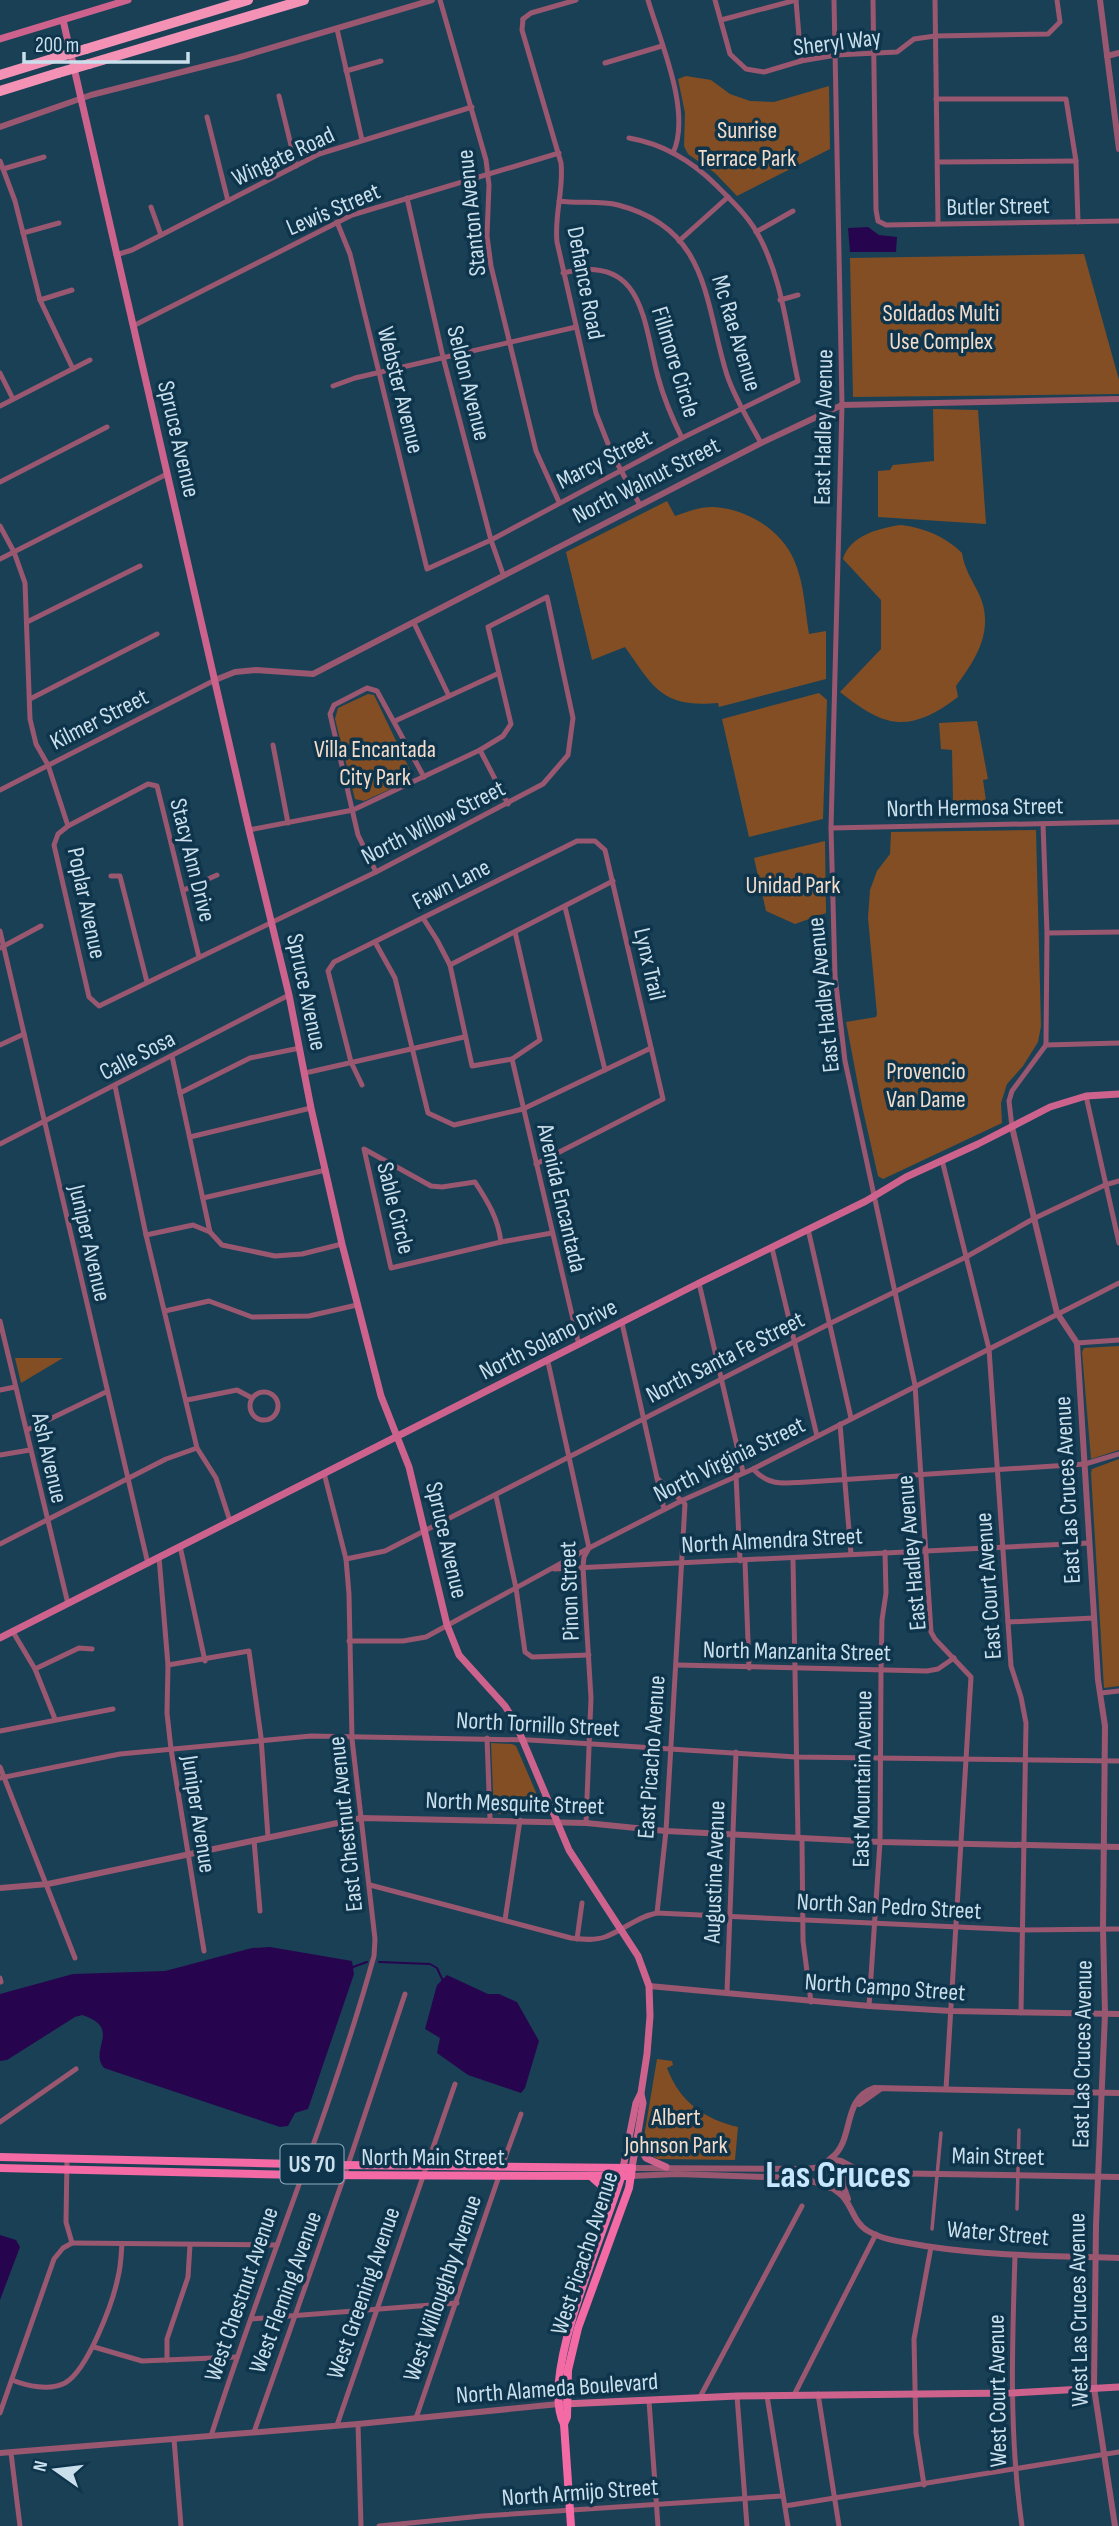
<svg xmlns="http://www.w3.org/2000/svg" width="1119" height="2526" viewBox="0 0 1119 2526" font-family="'Sofia Sans Condensed',sans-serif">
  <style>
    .green { fill: #834e23 }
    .water { fill: #26054e }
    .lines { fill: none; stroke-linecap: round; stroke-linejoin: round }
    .stream { stroke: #26054e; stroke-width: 2 }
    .pedestrian { stroke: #9a5770; stroke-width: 3.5 }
    .minor { stroke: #9a5770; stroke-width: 5 }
    .tertiary { stroke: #9a5770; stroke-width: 6 }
    .secondary { stroke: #cd638d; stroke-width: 7 }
    .primary { stroke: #f46aa4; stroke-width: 8 }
    .motorway { stroke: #f492b6; stroke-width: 10 }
    .motorway-bridge { stroke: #f492b6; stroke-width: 10 }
    .labels { text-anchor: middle; stroke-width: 7; stroke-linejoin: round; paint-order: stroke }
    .shield { fill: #0e354b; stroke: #92acbc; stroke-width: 2 }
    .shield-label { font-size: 23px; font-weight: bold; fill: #cadfec }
    .street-label { font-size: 24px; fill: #cadfec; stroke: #0e354b }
    .park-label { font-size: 24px; fill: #f4dccb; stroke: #0e354b }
    .town-label { font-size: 38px; font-weight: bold; fill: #c6e7fd; stroke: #0e354b }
  </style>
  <rect width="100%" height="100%" fill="#1a4056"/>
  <g class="green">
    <path d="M686,76L711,80L730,94L750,101L774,102L829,86L830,149L737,196L715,173L688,154L684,146L685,113L678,79Z"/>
    <path d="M1084,254L1119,380V394L853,397L850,258Z"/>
    <path d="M933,409L978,410L986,524L878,517V471L890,470L893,465L934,461Z"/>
    <path d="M667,501L675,516C687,512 699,507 712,507C745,508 781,529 794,560C804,582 805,610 809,634L826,631V679L719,707L718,703C662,708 654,688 625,647L592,660L566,552Z"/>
    <path d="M901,525C924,528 945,536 962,553C964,568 972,580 979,594C995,629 977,658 956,686L958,697C909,734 885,728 840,692L881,649V600L843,559C850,535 880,528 901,525Z"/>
    <path d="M819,693L827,700L823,819L749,837L722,719Z"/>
    <path d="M368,694L374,695L411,772L408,781L364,801L355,799L335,719L338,708Z"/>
    <path d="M977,721L988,779L983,780L986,801H953L952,750L941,749L939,723Z"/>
    <path d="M1036,830L1041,1026L1038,1042L1023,1066L1007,1084L1001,1103L1002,1123L883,1179L878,1176L862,1106L846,1022L876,1017L877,1014L868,918L870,890L877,871L890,854L891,832Z"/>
    <path d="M825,841L826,913L795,924L766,911L754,858Z"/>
    <path d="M1119,1346V1450L1091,1459L1082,1352L1084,1348Z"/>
    <path d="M15,1358H63L21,1383Z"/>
    <path d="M1119,1459V1686L1104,1688L1091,1473L1092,1469Z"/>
    <path d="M491,1743L512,1744L516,1746L541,1804L539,1813L494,1814Z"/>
    <path d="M657,2059L672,2061L673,2065L667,2068C680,2102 704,2119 738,2127L735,2160L658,2159L650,2154L643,2143Z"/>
  </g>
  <g class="water">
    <path d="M868,227L879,235L897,237L896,252H850L848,228Z"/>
    <path d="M270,1947L352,1961L354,1974L308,2109L295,2113L288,2126L280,2127L104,2068C88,2050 123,2028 82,2015L75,2017L7,2060L0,2061V1994L73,1974L165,1971L252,1948Z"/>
    <path d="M447,1975L488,1994H499L517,2002L539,2041L525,2088L521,2093L468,2075L437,2053L440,2038L425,2029L437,1985Z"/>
    <path d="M0,2235L16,2240L20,2247L0,2300Z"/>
  </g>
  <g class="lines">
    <g class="stream">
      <path d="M379,1962L430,1964L437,1968L443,1981"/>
      <path d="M353,1967L367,1962"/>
    </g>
    <g class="pedestrian">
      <path d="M1017,2209L1019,2130"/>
      <path d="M932,2229L941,2133"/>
    </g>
    <g class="minor">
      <path d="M440,0L486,160L489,185L487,236L491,266L536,451L559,502"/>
      <path d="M648,0C660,41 692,112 673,153"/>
      <path d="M715,0L730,54L746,69L764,72L801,61L836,55L897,52L914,39L935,36L1048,34L1060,22L1057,0"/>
      <path d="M796,0L801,61"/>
      <path d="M834,0L842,405L831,828L835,976L845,1061L915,1385L931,1632L935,1639L971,1677L946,2089"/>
      <path d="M873,0L876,210L878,221L886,225L1119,221"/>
      <path d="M935,0L938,224"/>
      <path d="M523,19L522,30L561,163C564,190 554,215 557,242L596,413L612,454L640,505"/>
      <path d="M523,19L531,13L576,0"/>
      <path d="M721,20L796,0"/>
      <path d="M337,29L362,140"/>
      <path d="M605,63L662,46"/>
      <path d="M346,71L381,61"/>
      <path d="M279,96L296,166"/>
      <path d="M936,99H1066L1076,161L1078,222"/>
      <path d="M207,117L228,201"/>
      <path d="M0,161L15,201L40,300L73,369"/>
      <path d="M938,162L1076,161"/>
      <path d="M3,169L44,157"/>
      <path d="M407,198L443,357L491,540L503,574"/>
      <path d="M559,201C579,204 599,200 618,205C710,229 704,302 727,375C735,399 749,421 761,443"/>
      <path d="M151,207L161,235"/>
      <path d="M337,222L350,254L427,569L491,540L682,438L798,381C787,332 782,275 756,231C746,214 731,200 717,186C693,162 664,144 629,138"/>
      <path d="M756,232L793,211"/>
      <path d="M23,233L59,223"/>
      <path d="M679,241L728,197"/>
      <path d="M116,255L132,250L319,154L472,107"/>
      <path d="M563,273C644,253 643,321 658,377C664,399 672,418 682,438"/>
      <path d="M40,300L72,290"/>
      <path d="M780,300L798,295"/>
      <path d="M133,326L352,215L559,153"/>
      <path d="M0,373L13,399"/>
      <path d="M333,386L355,378L576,327"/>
      <path d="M0,406L90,360"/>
      <path d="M0,482L107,427"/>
      <path d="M0,526L14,552L25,583L30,719L36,744L48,765L68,826L58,834L54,845L89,997L99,1006L376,872L543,784L568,755L573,718L547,597L488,627L511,724L503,736L480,750L353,810L249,830"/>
      <path d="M0,559L167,474"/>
      <path d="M27,622L140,566"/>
      <path d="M414,623L449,696"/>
      <path d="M30,699L157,634"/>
      <path d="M395,721L497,674"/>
      <path d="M273,745L288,823"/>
      <path d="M480,750L508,804"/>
      <path d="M0,790L215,680"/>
      <path d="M68,826L148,784L157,786L199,957"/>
      <path d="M831,828L1119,822"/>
      <path d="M376,872L358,835L330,714L334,705L367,688L377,691L424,777"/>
      <path d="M111,876H120L147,982"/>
      <path d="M184,890L217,875"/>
      <path d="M565,907L605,1070"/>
      <path d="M423,918L437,940L450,965L472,1066L512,1059L540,1040L515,932"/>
      <path d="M0,931L148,1564"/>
      <path d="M1047,933L1119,932"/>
      <path d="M375,942L395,978L428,1113L454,1125L523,1109L651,1048"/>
      <path d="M0,948L41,926"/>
      <path d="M450,965L613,881"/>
      <path d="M0,1045L24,1034"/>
      <path d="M1046,1045L1119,1043"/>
      <path d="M172,1056L210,1232"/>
      <path d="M512,1059L579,1345"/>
      <path d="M305,1073L464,1037"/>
      <path d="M362,1085L351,1062L328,971L334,962L577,841H595L605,850L663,1099L536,1164"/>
      <path d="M115,1086L146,1235L197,1448L216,1478L230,1521"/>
      <path d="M180,1093L250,1058L300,1048"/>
      <path d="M1086,1096L1119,1243"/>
      <path d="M1012,1127L1009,1101L1012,1091L1046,1045L1047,933L1043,824"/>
      <path d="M190,1137L311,1108"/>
      <path d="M0,1144L289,995"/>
      <path d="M364,1149L431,1186L442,1187L475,1182C488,1202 498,1218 501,1242L391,1268Z"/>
      <path d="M942,1160L989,1349L1011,1666L1021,1697L1026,1723L1021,2013"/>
      <path d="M203,1198L326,1170"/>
      <path d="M808,1229L851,1418"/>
      <path d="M146,1235L193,1225L210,1232L222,1245L275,1256L302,1254L342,1244"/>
      <path d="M501,1242L552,1233"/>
      <path d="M772,1248L817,1436"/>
      <path d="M699,1283L743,1472"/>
      <path d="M165,1311L209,1301L252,1317L309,1316L357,1305"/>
      <path d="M0,1321L68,1604"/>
      <path d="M1077,1343L1119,1340"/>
      <path d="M548,1362L589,1548L584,1557L583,1567L591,1698L586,1823"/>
      <path d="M0,1390L15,1387"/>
      <circle cx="264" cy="1406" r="14"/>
      <path d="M187,1400L237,1390L252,1398"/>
      <path d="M840,1424L851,1554"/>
      <path d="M27,1430L106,1392"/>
      <path d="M0,1455L30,1450"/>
      <path d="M753,1469C770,1487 784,1483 807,1482L1085,1464L1119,1454"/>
      <path d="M736,1475L740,1561"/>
      <path d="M657,1478L664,1509"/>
      <path d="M496,1496L516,1588L525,1652L532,1657L589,1655"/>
      <path d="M0,1544L166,1459L197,1448"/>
      <path d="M180,1546L205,1661"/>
      <path d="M159,1557L168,1665L167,1713L171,1749L204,1951"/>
      <path d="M346,1559L385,1551L829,1324L966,1257L1033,1219L1105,1185L1119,1181"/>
      <path d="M793,1559L798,1838"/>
      <path d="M745,1561L749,1668"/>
      <path d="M554,1569L1089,1543"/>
      <path d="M1008,1622L1094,1618"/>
      <path d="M13,1632L35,1669L55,1719"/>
      <path d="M349,1641H403L426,1637L589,1548L683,1500L753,1469L1119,1283"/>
      <path d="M168,1665L249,1651L261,1737L268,1837"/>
      <path d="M677,1665L927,1671L938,1669L954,1658"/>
      <path d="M35,1669L79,1648L92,1649"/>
      <path d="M1101,1693L1119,1691"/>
      <path d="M0,1731L113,1709"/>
      <path d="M487,1738L490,1819"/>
      <path d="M0,1767L75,1958"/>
      <path d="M0,1778L120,1754L311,1736L530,1740L796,1757L1119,1761"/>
      <path d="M802,1838L803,1941L811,2002"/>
      <path d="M254,1840L260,1911"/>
      <path d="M370,1885L571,1938C582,1939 594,1941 605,1937C624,1930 636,1917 657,1913L666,1831L685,1504L657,1478L622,1323"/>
      <path d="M657,1913L1022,1930L1119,1929"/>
      <path d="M505,1920L520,1820"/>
      <path d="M577,1939L582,1903"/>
      <path d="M0,1978L1,1982"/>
      <path d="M727,1992L736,1752"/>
      <path d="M869,2006L880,1842L881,1671L882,1620L886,1593L885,1552"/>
      <path d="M0,2122L76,2069"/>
      <path d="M502,2166L521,2114"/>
      <path d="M72,2243L277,2245"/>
      <path d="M1015,2256C1012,2347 1009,2436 1022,2526"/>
      <path d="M251,2319L457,2303"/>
      <path d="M94,2347L142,2361L237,2357"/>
      <path d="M167,2360V2339L188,2277L190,2245"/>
      <path d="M12,2380C27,2386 49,2391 65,2383C88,2370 113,2302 118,2277C121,2266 121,2255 122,2244"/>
      <path d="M818,2394L839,2526"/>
      <path d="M794,2395L876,2234"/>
      <path d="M737,2396L747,2526"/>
      <path d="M767,2396L788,2526"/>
      <path d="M700,2397L802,2206"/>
      <path d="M649,2401L658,2526"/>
      <path d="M0,2413L54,2259L63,2248L72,2243L66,2222L67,2159"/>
      <path d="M416,2418L499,2176"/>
      <path d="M358,2424L361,2526"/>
      <path d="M337,2425L455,2084"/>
      <path d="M254,2432L346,2171L405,1994"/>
      <path d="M211,2436C262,2275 329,2118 374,1956L375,1939L352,1739L349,1594L346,1559L324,1473"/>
      <path d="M174,2439L181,2526"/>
      <path d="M11,2453L20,2526"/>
      <path d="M924,2485L916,2433L914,2339L931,2247"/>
      <path d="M785,2506L1119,2452"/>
      <path d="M379,2526L482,2516L782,2496"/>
    </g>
    <g class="tertiary">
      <path d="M1100,0L1119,149"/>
      <path d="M1107,56L1119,53"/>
      <path d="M0,127L91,95L237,58L432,0"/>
      <path d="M215,680L235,672L256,670L313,674L761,443L842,405L1119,399"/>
      <path d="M1012,1127L1057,1313L1077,1343L1098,1680L1105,1726L1103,1929L1105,2014L1096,2225L1094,2388L1115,2526"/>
      <path d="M0,1888L48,1884L361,1818L586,1823L666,1831L880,1842L1119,1847"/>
      <path d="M649,1986L869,2006L951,2011L1119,2014"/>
      <path d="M859,2104L880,2089"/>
      <path d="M831,2158C855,2141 841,2099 874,2088L1119,2093"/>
      <path d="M632,2168L806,2169L821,2167"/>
      <path d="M631,2176L677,2174L797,2178L823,2184"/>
      <path d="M1119,2177L877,2173L858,2170L841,2161L830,2159C805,2175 826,2183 839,2193C852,2202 852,2222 868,2231C885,2241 905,2242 925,2246C990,2256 1054,2256 1119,2258"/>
      <path d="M846,2182L872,2174"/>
      <path d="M843,2185L848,2199"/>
      <path d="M830,2188C845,2189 852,2177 845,2164"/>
      <path d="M0,2453L358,2424L559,2404"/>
    </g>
    <g class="secondary">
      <path d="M63,20L249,830L289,995L311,1108L342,1244L381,1396L409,1467L447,1625L459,1655L505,1706L515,1722L569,1850L638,1956L649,1986L650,2016L647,2054L641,2093L636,2103L623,2168"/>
      <path d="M0,39L128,0"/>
      <path d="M0,1638L699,1283L866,1201L906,1177L978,1144L1050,1107L1086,1096L1119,1094"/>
      <path d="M636,2142L646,2158L666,2167"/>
      <path d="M632,2168L643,2103L641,2094"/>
      <path d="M564,2404L737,2396L1012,2393L1119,2387"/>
    </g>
    <g class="primary">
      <path d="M0,2157L337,2165L632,2168L629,2188L578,2328L568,2370L567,2417L564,2424"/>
      <path d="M0,2168L301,2175L631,2176"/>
      <path d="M591,2176C601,2187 612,2190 610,2207"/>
      <path d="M571,2526L564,2424C538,2375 607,2228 622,2174"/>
    </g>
    <g class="motorway">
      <path d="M86,49L248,0"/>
      <path d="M89,64L304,0"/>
      <path d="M0,75L55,58"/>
      <path d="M0,91L58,73"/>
    </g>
    <g class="motorway-bridge">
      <path d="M55,58L86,49"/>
      <path d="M58,73L89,64"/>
    </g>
  </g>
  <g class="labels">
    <rect class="shield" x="280.5" y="2144.5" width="63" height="39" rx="5"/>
    <g class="shield-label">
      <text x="312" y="2172">US 70</text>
    </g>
    <g class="street-label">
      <text transform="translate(837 42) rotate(-7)" y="8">Sheryl Way</text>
      <text transform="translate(283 156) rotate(-25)" y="8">Wingate Road</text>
      <text transform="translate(998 206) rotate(-1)" y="8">Butler Street</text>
      <text transform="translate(333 209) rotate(-23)" y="8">Lewis Street</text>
      <text transform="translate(471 213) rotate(-96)" y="8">Stanton Avenue</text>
      <text transform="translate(586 283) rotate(79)" y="8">Defiance Road</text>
      <text transform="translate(737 333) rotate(73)" y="8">Mc Rae Avenue</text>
      <text transform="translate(676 362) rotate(73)" y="8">Fillmore Circle</text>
      <text transform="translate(469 383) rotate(76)" y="8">Seldon Avenue</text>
      <text transform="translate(401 390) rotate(76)" y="8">Webster Avenue</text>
      <text transform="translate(823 427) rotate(-89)" y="8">East Hadley Avenue</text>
      <text transform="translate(179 439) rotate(77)" y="8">Spruce Avenue</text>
      <text transform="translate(604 459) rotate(-27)" y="8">Marcy Street</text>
      <text transform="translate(646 480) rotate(-27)" y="8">North Walnut Street</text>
      <text transform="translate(99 719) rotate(-27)" y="8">Kilmer Street</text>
      <text transform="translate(975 807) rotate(-1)" y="8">North Hermosa Street</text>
      <text transform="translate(433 822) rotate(-27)" y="8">North Willow Street</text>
      <text transform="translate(193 860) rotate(76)" y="8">Stacy Ann Drive</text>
      <text transform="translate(451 884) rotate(-27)" y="8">Fawn Lane</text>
      <text transform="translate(87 903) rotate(78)" y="8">Poplar Avenue</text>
      <text transform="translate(650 964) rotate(77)" y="8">Lynx Trail</text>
      <text transform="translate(307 992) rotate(78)" y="8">Spruce Avenue</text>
      <text transform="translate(823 995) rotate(-96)" y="8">East Hadley Avenue</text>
      <text transform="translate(137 1055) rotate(-27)" y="8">Calle Sosa</text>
      <text transform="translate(562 1198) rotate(77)" y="8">Avenida Encantada</text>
      <text transform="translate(396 1208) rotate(76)" y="8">Sable Circle</text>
      <text transform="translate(90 1243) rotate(77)" y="8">Juniper Avenue</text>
      <text transform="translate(548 1339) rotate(-27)" y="8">North Solano Drive</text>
      <text transform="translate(725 1357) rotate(-27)" y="8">North Santa Fe Street</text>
      <text transform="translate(50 1458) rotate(77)" y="8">Ash Avenue</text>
      <text transform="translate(729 1459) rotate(-26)" y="8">North Virginia Street</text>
      <text transform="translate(1067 1490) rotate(-93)" y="8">East Las Cruces Avenue</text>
      <text transform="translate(447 1540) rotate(77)" y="8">Spruce Avenue</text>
      <text transform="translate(772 1540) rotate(-3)" y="8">North Almendra Street</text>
      <text transform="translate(911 1553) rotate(-95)" y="8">East Hadley Avenue</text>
      <text transform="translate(988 1586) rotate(-94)" y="8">East Court Avenue</text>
      <text transform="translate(569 1591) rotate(-92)" y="8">Pinon Street</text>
      <text transform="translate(797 1651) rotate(1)" y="8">North Manzanita Street</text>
      <text transform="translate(538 1724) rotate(3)" y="8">North Tornillo Street</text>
      <text transform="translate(651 1757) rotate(-86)" y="8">East Picacho Avenue</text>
      <text transform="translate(862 1779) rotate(-89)" y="8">East Mountain Avenue</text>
      <text transform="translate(515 1803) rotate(2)" y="8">North Mesquite Street</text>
      <text transform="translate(199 1814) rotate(81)" y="8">Juniper Avenue</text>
      <text transform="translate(345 1824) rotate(-96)" y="8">East Chestnut Avenue</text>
      <text transform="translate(714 1872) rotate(-88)" y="8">Augustine Avenue</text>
      <text transform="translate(889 1906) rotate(3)" y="8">North San Pedro Street</text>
      <text transform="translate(885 1987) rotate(4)" y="8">North Campo Street</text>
      <text transform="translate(1082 2054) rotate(-89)" y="8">East Las Cruces Avenue</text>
      <text transform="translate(998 2156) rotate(1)" y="8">Main Street</text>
      <text x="433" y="2165">North Main Street</text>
      <text transform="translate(998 2233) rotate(5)" y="8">Water Street</text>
      <text transform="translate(584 2253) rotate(-72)" y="8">West Picacho Avenue</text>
      <text transform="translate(442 2288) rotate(-71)" y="8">West Willoughby Avenue</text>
      <text transform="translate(285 2292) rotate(-70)" y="8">West Fleming Avenue</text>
      <text transform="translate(363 2293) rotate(-71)" y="8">West Greening Avenue</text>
      <text transform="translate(241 2294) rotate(-71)" y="8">West Chestnut Avenue</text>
      <text transform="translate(1078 2310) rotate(-91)" y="8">West Las Cruces Avenue</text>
      <text transform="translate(557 2388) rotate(-4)" y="8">North Alameda Boulevard</text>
      <text transform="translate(997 2391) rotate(-91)" y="8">West Court Avenue</text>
      <text transform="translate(580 2492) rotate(-4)" y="8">North Armijo Street</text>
    </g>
    <g class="park-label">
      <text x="747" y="138">Sunrise<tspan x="747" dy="28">Terrace Park</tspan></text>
      <text x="941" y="321">Soldados Multi<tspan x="941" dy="28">Use Complex</tspan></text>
      <text x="375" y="757">Villa Encantada<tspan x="375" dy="28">City Park</tspan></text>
      <text x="793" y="893">Unidad Park</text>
      <text x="926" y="1079">Provencio<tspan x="926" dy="28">Van Dame</tspan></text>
      <text x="676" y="2125">Albert<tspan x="676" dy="28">Johnson Park</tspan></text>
    </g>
    <g class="town-label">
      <text x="838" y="2187">Las Cruces</text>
    </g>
  </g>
  <g transform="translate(56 2470) rotate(284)" stroke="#0e354b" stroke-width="5" paint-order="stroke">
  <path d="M0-5L12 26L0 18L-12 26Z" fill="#cadfec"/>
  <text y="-10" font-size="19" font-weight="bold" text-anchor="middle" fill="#cadfec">N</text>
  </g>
  <path d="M24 52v10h164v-10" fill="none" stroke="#cadfec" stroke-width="3.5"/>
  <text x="35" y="52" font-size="21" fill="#cadfec" stroke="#0e354b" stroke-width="5" paint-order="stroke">200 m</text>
</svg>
